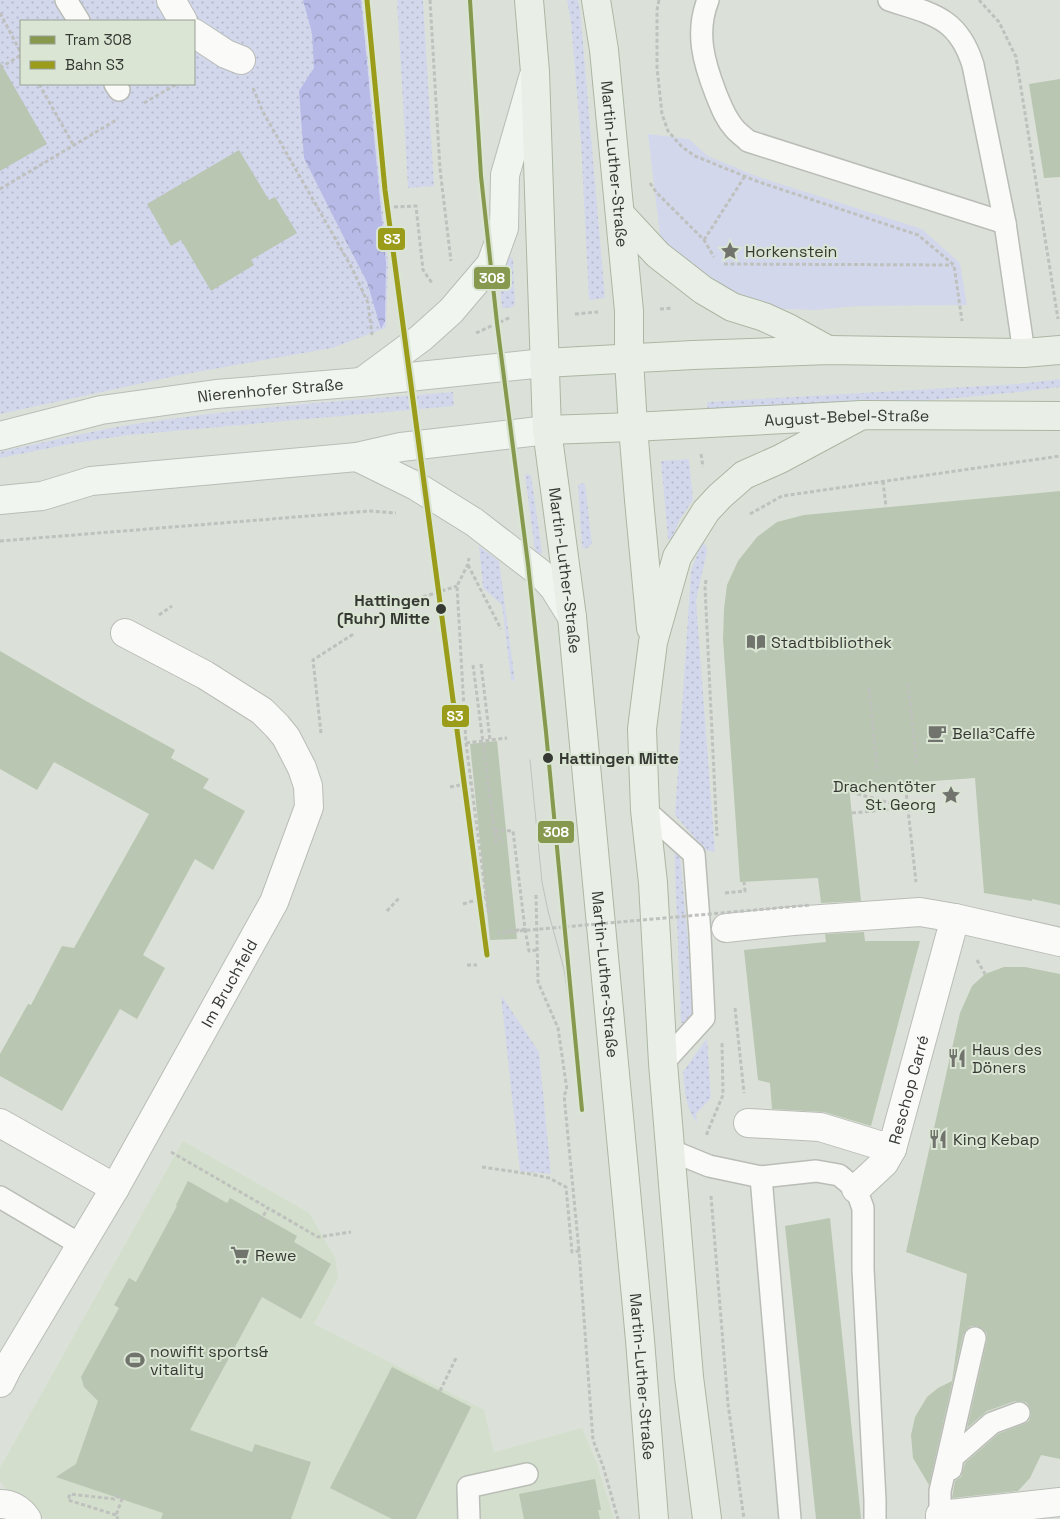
<svg xmlns="http://www.w3.org/2000/svg" width="1060" height="1519" viewBox="0 0 1060 1519" font-family="'Space Grotesk',sans-serif">
  <style>
    .built { fill: #d3decc }
    .grass { fill: url(#grass-dots); fill-rule: evenodd }
    .forest { fill: url(#forest-crowns) }
    .park { fill: #d3d7ec }
    .building { fill: #b9c6b1 }
    .lines { fill: none; stroke-linecap: round; stroke-linejoin: round }
    .service-casing { stroke: #b9bdb6; stroke-width: 24 }
    .pedestrian-casing { stroke: #b9bdb6; stroke-width: 30 }
    .minor-casing { stroke: #b9bdb6; stroke-width: 30 }
    .secondary-casing { stroke: #b9bdb6; stroke-width: 30 }
    .primary-casing { stroke: #acb6a4; stroke-width: 30 }
    .path { stroke: #bec1bd; stroke-width: 3; stroke-dasharray: 4 2.5; stroke-linecap: butt }
    .service { stroke: #fafaf9; stroke-width: 21 }
    .pedestrian { stroke: #fafaf9; stroke-width: 28 }
    .minor { stroke: #fafaf9; stroke-width: 28 }
    .secondary { stroke: #f1f5ef; stroke-width: 28 }
    .primary { stroke: #e9efe6; stroke-width: 28 }
    .tram { stroke: #c0c2bf; stroke-width: 1 }
    .path-bridge { stroke: #bec1bd; stroke-width: 3; stroke-dasharray: 4 2.5; stroke-linecap: butt }
    .rail-1-casing { stroke: #dae5d4; stroke-width: 9 }
    .rail-1 { stroke: #9a9c1a; stroke-width: 5 }
    .tram-1-casing { stroke: #dae5d4; stroke-width: 8 }
    .tram-1 { stroke: #87994e; stroke-width: 4 }
    .stop-dot { fill: #363933; stroke: #dae5d4; stroke-width: 2 }
    .labels { text-anchor: middle; stroke-width: 4; stroke-linejoin: round; paint-order: stroke }
    .street-label { font-size: 16px; fill: #363933; stroke: #dae5d4 }
    .poi-label { font-size: 16px; fill: #363933; stroke: #dae5d4; text-anchor: start }
    .stop-label { font-size: 16px; font-weight: bold; fill: #363933; stroke: #dae5d4; text-anchor: end }
    .line-badge { stroke: #dae5d4; stroke-width: 2 }
    .badge-label { font-size: 14px; text-anchor: middle; font-weight: bold; fill: #fff }
  </style>
  <defs>
    <pattern id="grass-dots" width="8" height="8" patternUnits="userSpaceOnUse" patternTransform="scale(1.25)"><rect width="8" height="8" fill="#d3d7ec"/><path d="M2 2h.1M6 6h.1" fill="none" stroke="#b6b9cb" stroke-width="1.8" stroke-linecap="round"/></pattern>
    <pattern id="forest-crowns" width="20" height="18" patternUnits="userSpaceOnUse" patternTransform="scale(1.25)"><rect width="20" height="18" fill="#b7bae6"/><path d="M2 6a3 3 0 1 1 6 0M12 15a3 3 0 1 1 6 0" fill="none" stroke="#9698bb"/></pattern>
  </defs>
  <rect width="100%" height="100%" fill="#dbe1d8"/>
  <path class="built" d="M183,1141L309,1213L335,1258L338,1278L314,1324L484,1410L494,1452L582,1428L597,1464L614,1519H45L41,1517L10,1494L0,1481V1468Z"/>
  <g class="grass">
    <path d="M0,0H362L388,263L386,328L332,348L180,375L0,414ZM21,21H194V84H21Z"/>
    <path d="M397,0H423L434,186L408,188Z"/>
    <path d="M567,0H578L580,9L605,298L589,300L581,142L571,22Z"/>
    <path d="M510,257L513,259L515,304L513,307L502,308L499,275Z"/>
    <path d="M1060,379V387C943,402 825,407 708,415L707,402L1018,384Z"/>
    <path d="M453,392L454,406L129,435L75,443L0,458V452C49,441 99,429 149,422C250,407 351,400 453,392Z"/>
    <path d="M689,459L693,500L680,519L671,540L668,539L661,461Z"/>
    <path d="M525,474L531,475L542,552L539,555L535,551Z"/>
    <path d="M582,483L585,484L592,544L586,549L582,547L578,485Z"/>
    <path d="M702,541L706,546L707,551L696,601L715,852L705,850L675,815L691,571Z"/>
    <path d="M479,546L499,561L515,681L511,680L502,605L483,588Z"/>
    <path d="M674,845L680,855L694,1010L689,1020L685,1023H681Z"/>
    <path d="M501,995L539,1052L551,1174L520,1171Z"/>
    <path d="M707,1038L711,1098L696,1114L697,1123C685,1106 685,1092 683,1072Z"/>
  </g>
  <path class="forest" d="M303,0H361L386,263L385,321L381,329L367,282L333,216L304,158L299,91L314,68L312,33Z"/>
  <path class="park" d="M648,134L689,139L708,156L756,176L922,229L960,263L967,305L857,306L816,310L783,309L751,299L721,285L670,251L663,245L660,235Z"/>
  <g class="building">
    <path d="M0,62L47,144L0,171Z"/>
    <path d="M1060,79V177L1044,178L1029,84Z"/>
    <path d="M239,150L269,200L275,197L297,233L251,260L254,265L211,291L181,240L171,246L147,204Z"/>
    <path d="M1060,491V905L1032,899V901L984,893L975,778L849,787L861,901L821,903L818,878L740,882L723,639L724,609L727,585L738,561L757,537L777,522L804,515Z"/>
    <path d="M0,651L86,701L175,750L171,758L209,779L203,788L245,811L213,870L195,859L143,955L165,968L137,1019L120,1009L62,1111L0,1076V1054L28,1004L31,1005L62,946L74,948L149,814L54,762L37,790L0,769Z"/>
    <path d="M497,741L517,939L490,940L470,744Z"/>
    <path d="M864,932L865,941H920L871,1126L824,1112L772,1109L770,1083L758,1080L744,950L826,942L825,934Z"/>
    <path d="M1004,967H1025L1060,974V1459L1041,1455L1030,1478L1018,1491L952,1498L955,1481L961,1477L965,1463L998,1434L1024,1424L1029,1421L1031,1415L1030,1408L1027,1403L1022,1401H1015L987,1411L967,1428L987,1340V1334L983,1329L977,1326H971L966,1330L963,1335L929,1485L913,1458L911,1435L915,1417L927,1397L938,1388L952,1381L967,1274L906,1252L960,1013L972,986L985,974Z"/>
    <path d="M188,1181L227,1203L230,1198L297,1236L294,1242L331,1264L301,1319L262,1297L190,1430L252,1452L255,1444L311,1462L291,1519H161L163,1513L56,1477L76,1464L98,1401L84,1387L81,1377L119,1308L114,1305L129,1278L136,1282L177,1206L176,1205Z"/>
    <path d="M830,1218L861,1519H816L785,1226Z"/>
    <path d="M392,1367L471,1407L416,1519H392L330,1488Z"/>
    <path d="M595,1479L601,1510H598L600,1519H524L519,1494Z"/>
  </g>
  <g class="lines">
    <g class="service-casing">
      <g id="service">
        <path d="M66,0L79,21"/>
        <path d="M708,0C695,33 704,63 716,94C721,106 725,118 734,128C738,133 744,137 748,141L1005,223"/>
        <path d="M889,0C932,14 958,17 973,65L1005,223L1024,353"/>
        <path d="M115,84L119,90"/>
        <path d="M645,810L694,854L700,934L704,1018L663,1063"/>
        <path d="M670,1150L709,1166L761,1177L816,1171L839,1175L856,1189L863,1208V1269L875,1500V1519"/>
        <path d="M761,1177L790,1519"/>
        <path d="M0,1197L81,1245"/>
        <path d="M951,1469L953,1457L992,1423L1019,1413"/>
        <path d="M940,1515V1491L975,1338"/>
        <path d="M469,1519L468,1487L527,1474"/>
      </g>
    </g>
    <g class="pedestrian-casing">
      <g id="pedestrian">
        <path d="M726,928L793,921L920,912L955,918L1060,942"/>
        <path id="s1" d="M748,1123L820,1127L892,1149L955,918"/>
        <path d="M856,1189L884,1163L892,1149"/>
      </g>
    </g>
    <g class="minor-casing">
      <g id="minor">
        <path d="M171,0L183,21"/>
        <path d="M194,33L226,54L241,60"/>
        <path d="M0,1123L115,1188"/>
        <path id="s2" d="M0,1383L8,1367L115,1188L274,902L309,807L308,786L302,768L286,737L277,726L262,711L205,675L125,633"/>
        <path d="M0,1504C12,1504 20,1509 27,1519"/>
        <path d="M940,1519V1515L1060,1502"/>
      </g>
    </g>
    <g class="secondary-casing">
      <g id="secondary">
        <path d="M363,381L421,338L451,311L491,264L504,228L505,175L533,78"/>
        <path id="s3" d="M0,436L101,410L216,394L361,382L544,363"/>
        <path d="M357,457L416,486L474,522L540,573L554,588L572,617"/>
        <path d="M0,500L42,496L91,481L357,457L401,447L547,430"/>
      </g>
    </g>
    <g class="primary-casing">
      <g id="primary">
        <path id="s4" d="M529,0L535,72L547,430L572,617L640,1340L654,1519"/>
        <path id="s5" d="M596,0L604,50L629,311V359L633,427L639,500L651,628"/>
        <path d="M620,214L658,255L703,290L732,307L764,317L788,328L828,350"/>
        <path d="M544,363L693,355L829,350L1024,353L1060,350"/>
        <path id="s6" d="M547,430L633,427L862,415L1060,416"/>
        <path d="M707,1519L689,1377L663,1063L653,883L645,810L642,729L653,642L677,557L706,511L720,496L744,475L780,459L862,415"/>
      </g>
    </g>
    <g class="path">
      <path d="M430,0L440,169L451,261"/>
      <path d="M659,0L657,10V68L662,114L668,131L682,147L695,156L759,182L918,235L954,265L962,321"/>
      <path d="M979,0L999,22L1016,57L1058,319"/>
      <path d="M0,13L21,53"/>
      <path d="M0,68L21,55"/>
      <path d="M39,84L74,146"/>
      <path d="M253,88L263,112L352,268L368,303L372,335"/>
      <path d="M144,103L177,84"/>
      <path d="M650,183L656,192L704,240L714,257"/>
      <path d="M0,189L118,119"/>
      <path d="M394,207L416,206L423,270L432,283"/>
      <path d="M704,240L745,176"/>
      <path d="M724,264L953,265"/>
      <path d="M660,309L673,308"/>
      <path d="M575,314L598,312"/>
      <path d="M476,333L511,317"/>
      <path d="M701,454L703,467"/>
      <path d="M883,481L886,507"/>
      <path d="M750,514L782,496L1060,456"/>
      <path d="M0,541L370,511L396,513"/>
      <path d="M468,565L501,629"/>
      <path d="M706,580L705,587L717,836"/>
      <path d="M423,597L457,586"/>
      <path d="M159,615L172,606"/>
      <path d="M481,664L490,740"/>
      <path d="M473,665L496,843"/>
      <path d="M908,683L917,766"/>
      <path d="M869,688L877,769"/>
      <path d="M321,733L313,660L355,633"/>
      <path d="M466,743L507,738"/>
      <path d="M905,782L916,882"/>
      <path d="M450,787L471,783"/>
      <path d="M851,792L908,808"/>
      <path d="M852,813L905,808"/>
      <path d="M494,830L513,831L525,929L497,933"/>
      <path d="M495,830L503,842"/>
      <path d="M725,893L745,891L744,882"/>
      <path d="M536,895L538,982L558,1028L567,1090L564,1095L579,1251"/>
      <path d="M486,897L488,911L492,910"/>
      <path d="M463,904L486,897L466,743L457,586L468,564L469,558"/>
      <path d="M387,911L400,897"/>
      <path d="M525,929L529,951L537,950"/>
      <path d="M977,960L985,974"/>
      <path d="M467,965H477"/>
      <path d="M735,1008L744,1093"/>
      <path d="M707,1135V1133L723,1095L722,1042"/>
      <path d="M171,1152L268,1208"/>
      <path d="M482,1167L530,1174L549,1178L566,1187L572,1252L579,1251L593,1440L603,1466L618,1519"/>
      <path d="M711,1196L728,1404L744,1519"/>
      <path d="M260,1221L268,1208L318,1237L351,1232"/>
      <path d="M440,1391L456,1358"/>
      <path d="M116,1515L68,1500L70,1494L114,1499L116,1496L122,1499L116,1515L118,1519"/>
    </g>
    <use href="#service" class="service"/>
    <use href="#pedestrian" class="pedestrian"/>
    <use href="#minor" class="minor"/>
    <use href="#secondary" class="secondary"/>
    <use href="#primary" class="primary"/>
    <path class="tram" d="M530,760L542,882L548,911L564,969L575,1044"/>
    <path class="path-bridge" d="M507,932L811,905"/>
    <g class="rail-1-casing">
      <path id="rail-1" d="M367,0L385,190L487,955"/>
    </g>
    <use href="#rail-1" class="rail-1"/>
    <g class="tram-1-casing">
      <path id="tram-1" d="M470,0L481,176L497,323L528,564L546,732L582,1110"/>
    </g>
    <use href="#tram-1" class="tram-1"/>
  </g>
  <defs>
    <g id="sight-bare" transform="scale(1.5)"><path d="M0-6L1.8-2.2L6-1.7L2.9 1.2L3.7 5.4L0 3.3L-3.7 5.4L-2.9 1.2L-6-1.7L-1.8-2.2Z" fill="#70746d" stroke="#dae5d4" stroke-width="2.5" paint-order="stroke"/></g>
    <g id="library-bare" transform="scale(1.5)"><path d="M-6-4Q-3-5.5-.7-3.5V5Q-3 3-6 4ZM6-4Q3-5.5 .7-3.5V5Q3 3 6 4Z" fill="#70746d" stroke="#dae5d4" stroke-width="2.5" paint-order="stroke"/></g>
    <g id="cafe-bare" transform="scale(1.5)"><path d="M-5.5-4.5H6V0H3Q3 3.5 0 3.5H-2.5Q-5.5 3.5-5.5 0ZM3-3.2v2h1.7v-2ZM-6 4.5H4V6H-6Z" fill="#70746d" stroke="#dae5d4" stroke-width="2.5" paint-order="stroke"/></g>
    <g id="restaurant-bare" transform="scale(1.5)"><path d="M-5-6h1v4h1v-4h1v4h1v-4h1v5L-1.5 .5V6h-2V.5L-5-1ZM5-6V6H3V1.5H1.5Q1.5-4 5-6Z" fill="#70746d" stroke="#dae5d4" stroke-width="2.5" paint-order="stroke"/></g>
    <g id="supermarket-bare" transform="scale(1.5)"><path d="M-6-5.5h2.5l.6 2H6L4.5 2H-2.5L-4.4-4H-6ZM-1.5 3.2a1.3 1.3 0 1 0 .1 0ZM3 3.2a1.3 1.3 0 1 0 .1 0Z" fill="#70746d" stroke="#dae5d4" stroke-width="2.5" paint-order="stroke"/></g>
    <g id="stadium-bare" transform="scale(1.5)"><path d="M0-5a6.5 5 0 1 0 0 10a6.5 5 0 1 0 0-10ZM-3.5-1.8h7v3.6h-7Z" fill="#70746d" stroke="#dae5d4" stroke-width="2.5" paint-order="stroke"/></g>
  </defs>
  <g fill-rule="evenodd">
    <use href="#sight-bare" x="730" y="251"/>
    <use href="#library-bare" x="756" y="642"/>
    <use href="#cafe-bare" x="937" y="733"/>
    <use href="#sight-bare" x="951" y="795"/>
    <use href="#restaurant-bare" x="957" y="1058"/>
    <use href="#restaurant-bare" x="938" y="1139"/>
    <use href="#supermarket-bare" x="240" y="1255"/>
    <use href="#stadium-bare" x="135" y="1360"/>
  </g>
  <g class="stop-dot">
    <circle cx="441" cy="609" r="6"/>
    <circle cx="548" cy="758" r="6"/>
  </g>
  <g class="labels">
    <g class="street-label">
      <text dy="6" stroke="none"><textPath href="#s5" startOffset="165">Martin-Luther-Straße</textPath></text>
      <text dy="6" stroke="none"><textPath href="#s3" startOffset="275">Nierenhofer Straße</textPath></text>
      <text dy="6" stroke="none"><textPath href="#s6" startOffset="300">August-Bebel-Straße</textPath></text>
      <text dy="6" stroke="none"><textPath href="#s4" startOffset="572">Martin-Luther-Straße</textPath></text>
      <text dy="6" stroke="none"><textPath href="#s4" startOffset="978">Martin-Luther-Straße</textPath></text>
      <text dy="6" stroke="none"><textPath href="#s2" startOffset="461">Im Bruchfeld</textPath></text>
      <text dy="6" stroke="none"><textPath href="#s1" startOffset="209">Reschop Carré</textPath></text>
      <text dy="6" stroke="none"><textPath href="#s4" startOffset="1382">Martin-Luther-Straße</textPath></text>
    </g>
    <g class="poi-label">
      <text x="745" y="257">Horkenstein</text>
      <text x="771" y="648">Stadtbibliothek</text>
      <text x="952" y="739">Bella³Caffè</text>
      <text x="936" y="792" text-anchor="end">Drachentöter<tspan x="936" dy="18">St. Georg</tspan></text>
      <text x="972" y="1055">Haus des<tspan x="972" dy="18">Döners</tspan></text>
      <text x="953" y="1145">King Kebap</text>
      <text x="255" y="1261">Rewe</text>
      <text x="150" y="1357">nowifit sports&amp;<tspan x="150" dy="18">vitality</tspan></text>
    </g>
    <g class="stop-label">
      <text x="430" y="606">Hattingen<tspan x="430" dy="18">(Ruhr) Mitte</tspan></text>
      <text x="559" y="764" text-anchor="start">Hattingen Mitte</text>
    </g>
  </g>
  <g class="line-badge">
    <rect x="377" y="227" width="29" height="24" rx="5" fill="#9a9c1a"/>
    <rect x="473" y="266" width="38" height="24" rx="5" fill="#87994e"/>
    <rect x="441" y="704" width="29" height="24" rx="5" fill="#9a9c1a"/>
    <rect x="537" y="820" width="38" height="24" rx="5" fill="#87994e"/>
  </g>
  <g class="badge-label">
    <text x="392" y="244">S3</text>
    <text x="492" y="283">308</text>
    <text x="455" y="721">S3</text>
    <text x="556" y="837">308</text>
  </g>
  <rect x="20" y="20" width="175" height="65" fill="#dae5d4" stroke="#98a094"/>
  <rect x="30" y="36" width="25" height="8" fill="#87994e" stroke="#98a094"/>
  <text x="65" y="45" font-size="15" fill="#363933">Tram 308</text>
  <rect x="30" y="61" width="25" height="8" fill="#9a9c1a" stroke="#98a094"/>
  <text x="65" y="70" font-size="15" fill="#363933">Bahn S3</text>
</svg>
